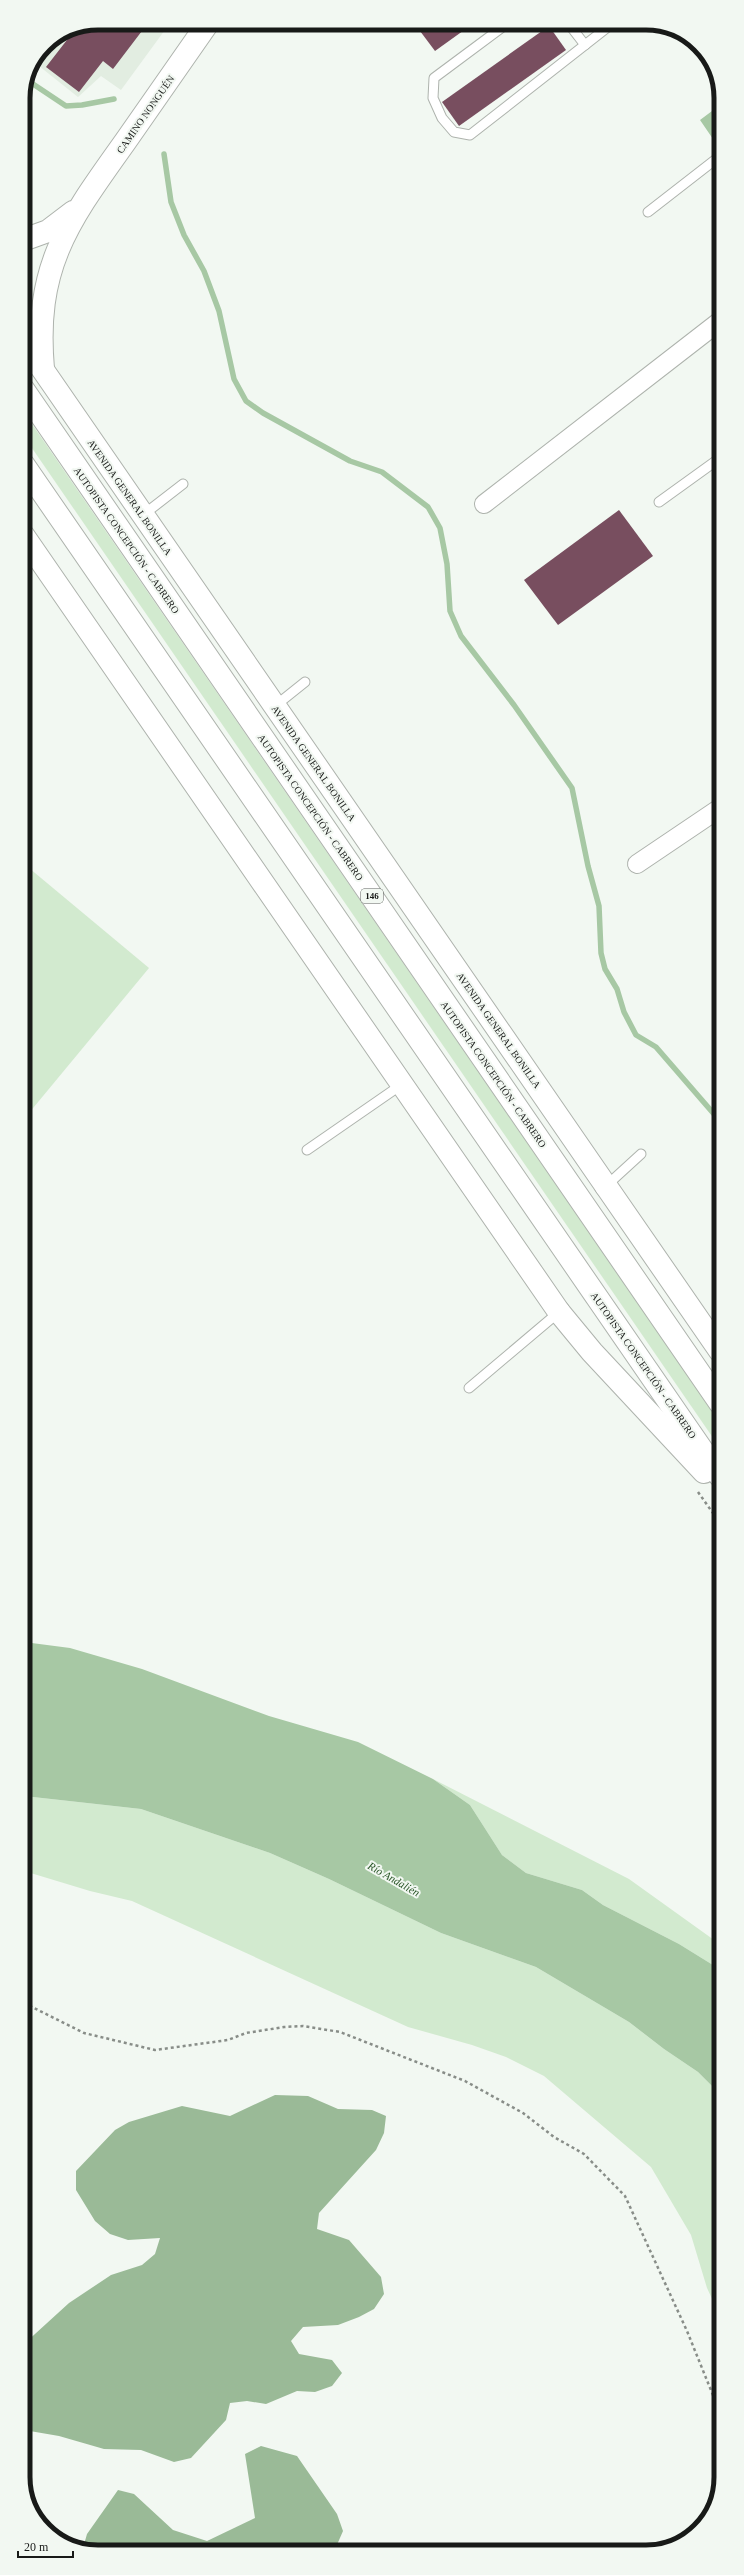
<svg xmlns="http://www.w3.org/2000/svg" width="744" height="2575" viewBox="0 0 744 2575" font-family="Georgia,serif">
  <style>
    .built { fill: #e2ede1 }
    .green { fill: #d2eacf }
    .forest { fill: #9aba97 }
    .water { fill: #a7c8a4 }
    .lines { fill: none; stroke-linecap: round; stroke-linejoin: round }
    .stream { stroke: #a7c8a4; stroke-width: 5.5 }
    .building { fill: #784e5f }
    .service-casing { stroke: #aeb3ad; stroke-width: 11 }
    .minor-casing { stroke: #aeb3ad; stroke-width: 20 }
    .tertiary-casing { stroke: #aeb3ad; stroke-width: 24 }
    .secondary-casing { stroke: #aeb3ad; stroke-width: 24 }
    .motorway-casing { stroke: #aeb3ad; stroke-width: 24 }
    .path { stroke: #888d88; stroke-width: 2.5; stroke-dasharray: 3 3; stroke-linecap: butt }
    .service { stroke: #fff; stroke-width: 9 }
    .minor { stroke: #fff; stroke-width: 18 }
    .tertiary { stroke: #fff; stroke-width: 22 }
    .secondary { stroke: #fff; stroke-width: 22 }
    .motorway { stroke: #fff; stroke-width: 22 }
    .labels { text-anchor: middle; stroke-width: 4; stroke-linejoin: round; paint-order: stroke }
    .shield { fill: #f2f8f2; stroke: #595d59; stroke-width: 1 }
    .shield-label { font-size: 9px; font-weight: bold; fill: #181a18 }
    .street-label { font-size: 10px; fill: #181a18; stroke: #f2f8f2 }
    .water-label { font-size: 11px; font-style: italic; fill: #275425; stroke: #f2f8f2 }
    .rim { fill: none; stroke: #181a18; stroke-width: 5 }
  </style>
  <rect width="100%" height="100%" fill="#f2f8f2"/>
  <path class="built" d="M98,23H170L121,90L101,76L78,97L34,62L45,45L70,29Z"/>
  <g class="green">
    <path d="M23,411L720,1423V1448L23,435Z"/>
    <path d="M23,863L149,968L24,1119Z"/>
    <path d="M433,1779L629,1879L721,1945V1970L679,1944L603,1905L582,1890L526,1873L502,1855L470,1805Z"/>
    <path d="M24,1796L141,1809L270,1853L329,1879L441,1933L536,1967L629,2022L664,2049L698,2072L721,2095V2318L707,2288L691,2235L651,2167L544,2076L506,2057L472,2045L408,2027L132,1901L90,1891L24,1871Z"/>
  </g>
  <g class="forest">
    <path d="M275,2095L308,2096L338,2109L372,2110L386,2116L384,2133L376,2150L319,2213L317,2229L349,2240L381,2277L384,2294L374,2309L359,2317L338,2325L303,2327L291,2341L299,2354L332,2360L342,2373L332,2386L315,2392L297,2391L266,2404L247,2401L230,2403L226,2420L191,2458L174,2462L141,2450L104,2449L59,2436L24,2430V2344L69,2303L111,2275L142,2265L155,2254L160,2238L128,2240L110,2234L95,2221L76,2190V2171L115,2130L129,2122L182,2106L230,2116Z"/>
    <path d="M261,2446L297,2456L337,2514L343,2531L336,2547L330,2551L93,2552L83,2548L87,2534L118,2490L134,2494L173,2530L207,2541L255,2518L245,2454Z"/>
  </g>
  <g class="water">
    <path d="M712,111L716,117L712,120L720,134L713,139L700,120Z"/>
    <path d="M24,1642L70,1648L142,1669L269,1716L358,1742L433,1779L470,1805L502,1855L526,1873L582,1890L603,1905L679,1944L721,1970V2095L698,2072L664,2049L629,2022L536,1967L441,1933L329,1879L270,1853L141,1809L24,1796Z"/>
  </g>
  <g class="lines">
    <g class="stream">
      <path d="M27,80L66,106L82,105L114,99"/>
      <path d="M164,154L171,202L184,235L204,271L219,311L234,379L246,401L263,413L350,461L382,472L428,507L440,528L447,564L450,611L461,636L514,705L572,788L588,866L599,906L601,953L605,969L617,989L624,1012L636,1035L656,1047L720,1121"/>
    </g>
  </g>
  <g class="building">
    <path d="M98,23H148L113,69L103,61L79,92L46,67L77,27Z"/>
    <path d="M414,23H474L435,51Z"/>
    <path d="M549,26L566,50L459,126L442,102Z"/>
    <path d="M619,510L653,556L558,625L524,580Z"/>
  </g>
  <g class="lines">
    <g class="service-casing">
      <g id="service">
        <path d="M508,23L434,78L433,98L442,118L454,132L470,135L613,23"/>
        <path d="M568,23L585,45"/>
        <path d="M648,212L720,156"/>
        <path d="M659,502L720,458"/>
        <path d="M143,515L183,484"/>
        <path d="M275,706L305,682"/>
        <path d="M307,1150L401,1085"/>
        <path d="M606,1186L641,1154"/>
        <path d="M469,1388L559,1312"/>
      </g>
    </g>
    <g class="minor-casing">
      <g id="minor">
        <path d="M484,504L720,321"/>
        <path d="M637,864L720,808"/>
      </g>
    </g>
    <g class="tertiary-casing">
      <path id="tertiary" d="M23,535L559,1312"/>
    </g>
    <g class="secondary-casing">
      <g id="secondary">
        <path d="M23,240L48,231L73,212"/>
        <path d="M23,341L606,1186"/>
        <path d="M43,369C34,266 68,222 125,142C152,103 180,63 208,23"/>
      </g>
    </g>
    <g class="motorway-casing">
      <g id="motorway">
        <path d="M23,389L720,1403"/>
        <path d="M23,464L720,1476"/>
        <path d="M606,1186L720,1351"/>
        <path d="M559,1312L592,1352L704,1472"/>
      </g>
    </g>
    <g class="path">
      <path d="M25,259L23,284L28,285"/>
      <path d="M698,1492L720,1523"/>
      <path d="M24,2003L84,2033L155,2050L228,2040L246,2033L284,2027L303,2026L340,2032L465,2081L523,2113L554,2137L584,2154L625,2196L687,2331L721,2415"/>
    </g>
    <use href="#service" class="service"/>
    <use href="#minor" class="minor"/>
    <use href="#tertiary" class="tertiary"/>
    <use href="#secondary" class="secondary"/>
    <use href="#motorway" class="motorway"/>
  </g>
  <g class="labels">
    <rect class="shield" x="361" y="889" width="22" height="14" rx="3"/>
    <g class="shield-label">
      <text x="372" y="899">146</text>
    </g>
    <g class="street-label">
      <text transform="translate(145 114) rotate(-55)" y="4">CAMINO NONGUÉN</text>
      <text transform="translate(130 497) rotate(55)" y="4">AVENIDA GENERAL BONILLA</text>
      <text transform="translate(127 540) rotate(55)" y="4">AUTOPISTA CONCEPCIÓN - CABRERO</text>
      <text transform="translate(314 763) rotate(55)" y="4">AVENIDA GENERAL BONILLA</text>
      <text transform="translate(311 807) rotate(55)" y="4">AUTOPISTA CONCEPCIÓN - CABRERO</text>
      <text transform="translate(499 1030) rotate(55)" y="4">AVENIDA GENERAL BONILLA</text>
      <text transform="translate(494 1074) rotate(55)" y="4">AUTOPISTA CONCEPCIÓN - CABRERO</text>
      <text transform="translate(644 1365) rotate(55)" y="4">AUTOPISTA CONCEPCIÓN - CABRERO</text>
    </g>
    <g class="water-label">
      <text transform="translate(394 1879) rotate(30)" y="4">Río Andalién</text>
    </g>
  </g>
  <path d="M0 0H744V2575H0ZM98 30H646A68 68 0 0 1 714 98V2477A68 68 0 0 1 646 2545H98A68 68 0 0 1 30 2477V98A68 68 0 0 1 98 30Z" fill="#f2f8f2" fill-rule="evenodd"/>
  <path class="rim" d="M98 30H646A68 68 0 0 1 714 98V2477A68 68 0 0 1 646 2545H98A68 68 0 0 1 30 2477V98A68 68 0 0 1 98 30Z"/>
  <path d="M18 2551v6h55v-6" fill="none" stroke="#181a18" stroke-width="2"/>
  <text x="24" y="2551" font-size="12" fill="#181a18" stroke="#f2f8f2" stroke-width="3" paint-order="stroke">20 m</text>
</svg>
